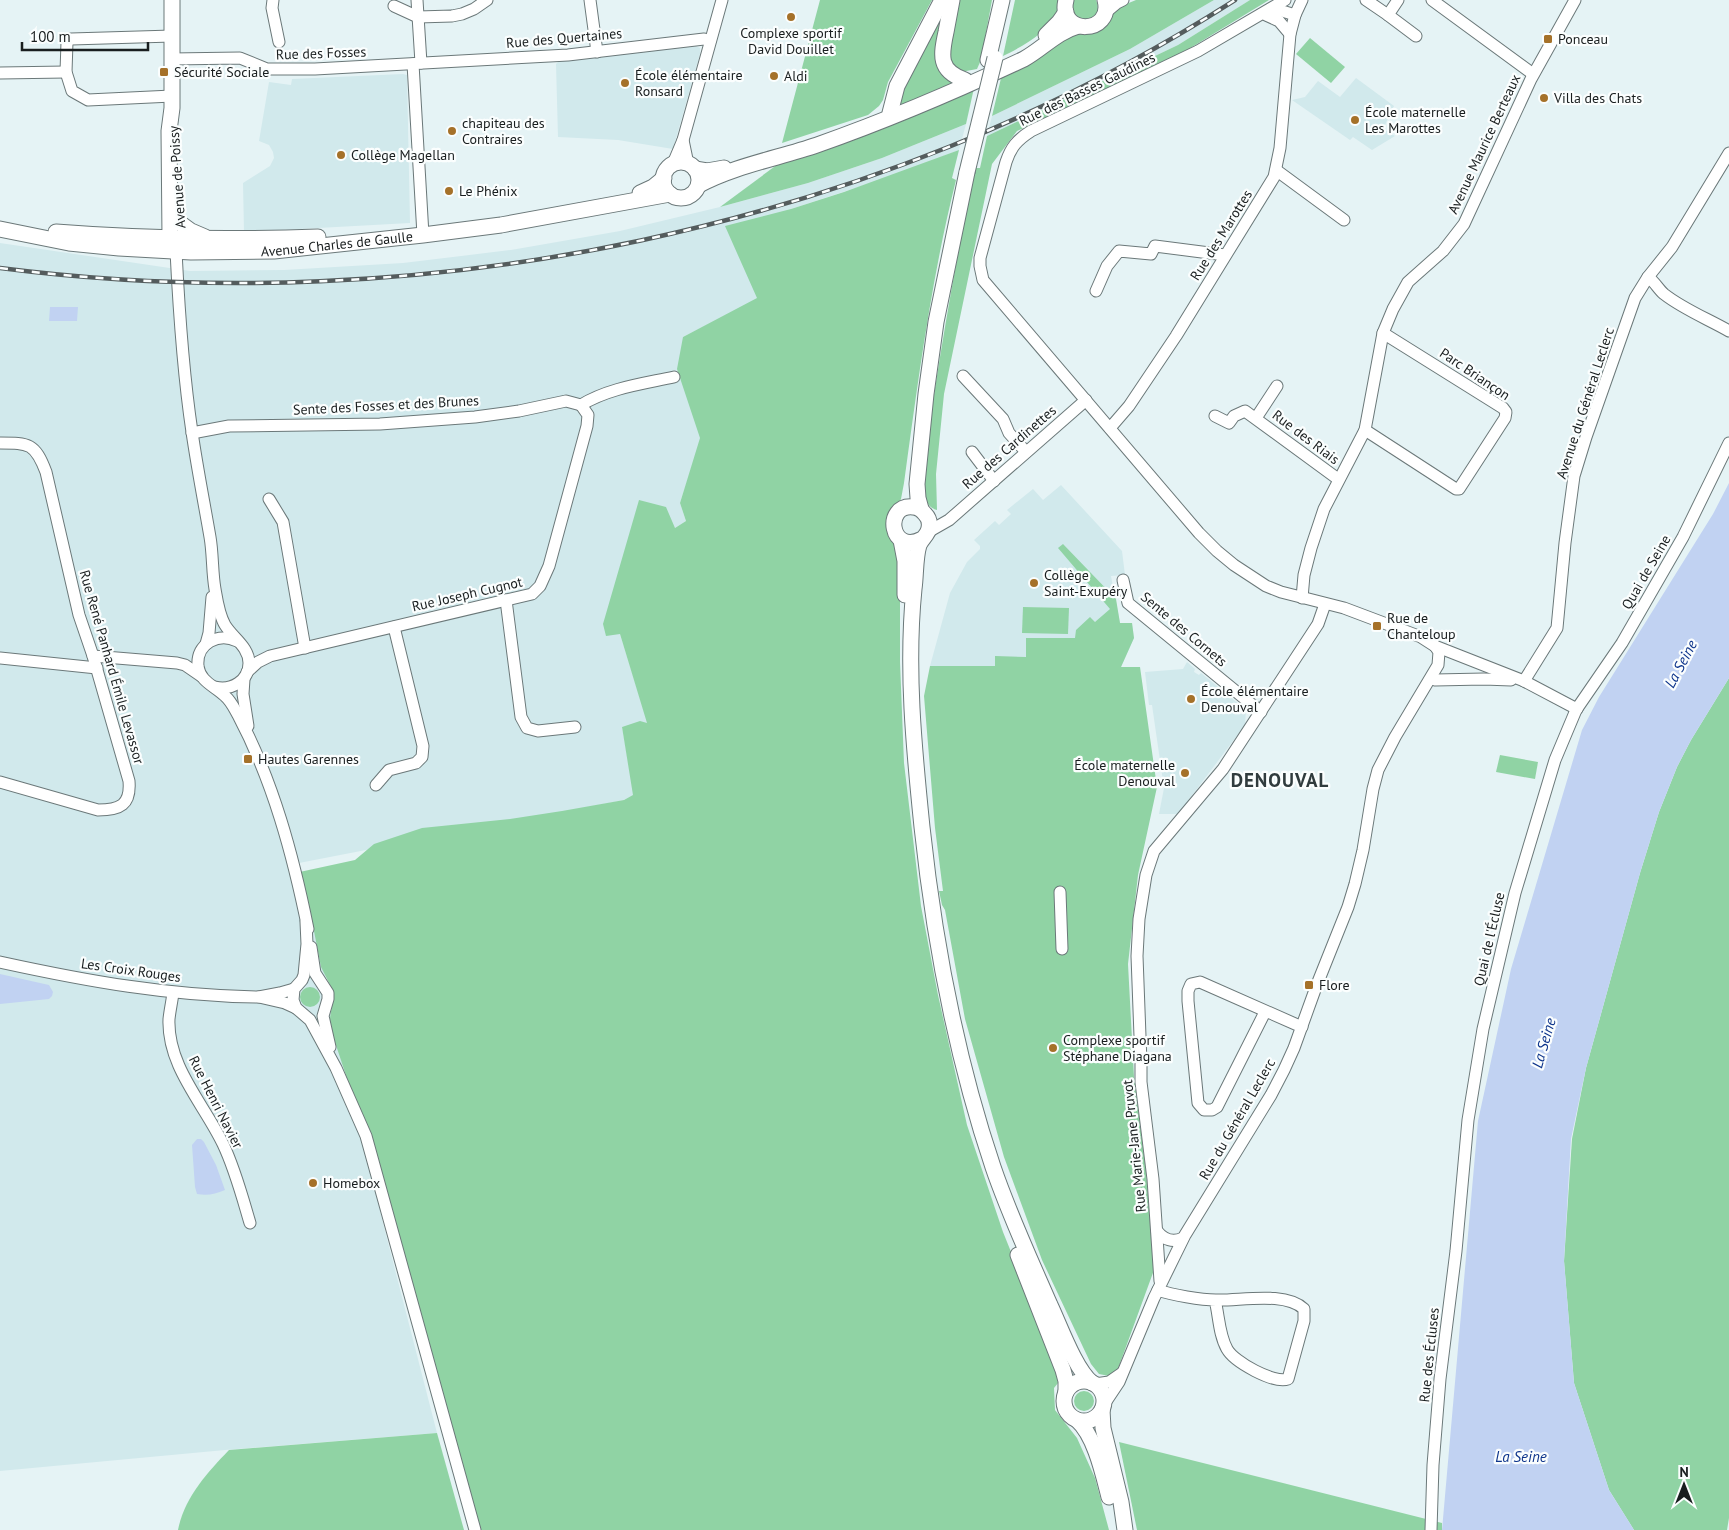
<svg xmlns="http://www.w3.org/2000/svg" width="1729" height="1530" viewBox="0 0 1729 1530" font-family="'PT Sans',sans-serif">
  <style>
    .built { fill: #d1e9ec }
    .green { fill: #90d3a4 }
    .water { fill: #c1d2f2 }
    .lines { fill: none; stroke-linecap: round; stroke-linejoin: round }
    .minor-casing { stroke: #6b7879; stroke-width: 13 }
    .major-casing { stroke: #6b7879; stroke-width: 17 }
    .minor { stroke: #fff; stroke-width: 11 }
    .major { stroke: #fff; stroke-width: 15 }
    .rail-casing { stroke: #545c5d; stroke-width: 4.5 }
    .rail { stroke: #fbfefe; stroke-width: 2.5; stroke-dasharray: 8; stroke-linecap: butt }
    .major-bridge-casing { stroke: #6b7879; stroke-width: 17; stroke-linecap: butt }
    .major-bridge { stroke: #fff; stroke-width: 15 }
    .poi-dot { fill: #a57129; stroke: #fbfefe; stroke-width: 2 }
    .labels { text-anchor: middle; stroke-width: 4.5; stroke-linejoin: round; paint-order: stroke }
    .poi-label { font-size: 14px; fill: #191e1f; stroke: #fbfefe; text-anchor: start }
    .street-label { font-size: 14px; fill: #191e1f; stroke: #fbfefe }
    .water-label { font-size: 15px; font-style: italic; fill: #0d348b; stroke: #fbfefe }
    .district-label { font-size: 19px; font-weight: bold; letter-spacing: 1px; fill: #313c3e; stroke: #fbfefe }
  </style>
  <rect width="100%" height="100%" fill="#e5f3f5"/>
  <g class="built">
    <path d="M1214,0H1250L1178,45L987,136L992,116L1130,49Z"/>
    <path d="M694,45L700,48V54L673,149L618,140L558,137L556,64L558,62L563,59Z"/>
    <path d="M403,74L407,75L410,223L244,232L243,183L270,166L274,158L273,152L269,145L259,141L269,82L291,85L292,79Z"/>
    <path d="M1356,78L1394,106L1383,129L1395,136L1372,150L1353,137L1350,140L1292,100L1305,97L1318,81L1340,97Z"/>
    <path d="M966,124L959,150L892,176L791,209L758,299L683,337L701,438L680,503L686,521L675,528L620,634L648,724L622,727L634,795L624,800L299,863L383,1223L437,1433L225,1450L0,1471V243L190,271L284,270L403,263L511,250L620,231L720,207L808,183L882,158Z"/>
    <path d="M1061,485L1122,551L1125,575L1111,576L1120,623H1132L1134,638L1121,667L930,666L950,593L967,562L980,549V546L974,540L995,521L999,525L1011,514L1007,510L1033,489L1043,500Z"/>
    <path d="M1187,662L1195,669L1194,672L1199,675L1201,673L1246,710L1245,725L1178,814H1159L1164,788L1152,705H1149L1145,672L1183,669Z"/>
  </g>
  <g class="green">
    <path d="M820,0H932L888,82L883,100L879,106L868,115L782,143Z"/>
    <path d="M944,0L938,51L959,82L896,107L897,97Z"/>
    <path d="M959,0H992L981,60L977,69L961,72L949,63L950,36Z"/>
    <path d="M1015,0H1061C1060,4 1061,9 1059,12C1049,31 1022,47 1003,56Z"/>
    <path d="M1073,0H1096C1101,12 1095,18 1084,21L1073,15Z"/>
    <path d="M1136,0H1214L1130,49L992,116L1002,74L1076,34L1091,33L1101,29L1119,7Z"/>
    <path d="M1250,0H1269L1169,61L1017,131L992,164L944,394L936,474L937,510C929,508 926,502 924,494C922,480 925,466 927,452C929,431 932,409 935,388C947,314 959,241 976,168H980L987,136L1178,45Z"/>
    <path d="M1310,38L1345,67L1331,83L1296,54Z"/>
    <path d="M974,88L966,124L882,158L808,183L720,207L778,164Z"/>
    <path d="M959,150L952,178L956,180C931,280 918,381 904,483L901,499L897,507L900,554V662L904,763L921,906L938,995L967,1125L1003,1232L1024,1284L1056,1373L1058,1383L1054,1388L1055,1410L1077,1438L1095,1478L1109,1530H475L366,1136L329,1024L334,993L321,967L313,926L295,873L355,860L374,844L422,828L510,819L562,811L624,800L633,795L622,727L640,721L647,723L620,634L606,636L603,624L639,500L666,507L675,528L686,521L680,503L700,438L677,369L683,337L757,298L725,226L791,209L844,192Z"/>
    <path d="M1063,544L1116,599L1120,623H1132L1134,638L1121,667H1140L1157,787L1138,875L1128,964L1134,1077L1146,1170L1154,1270L1119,1366L1115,1373L1109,1376L1099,1374L1091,1364L1042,1260L1004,1157L965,1019L945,910L942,905L939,891H943L935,828L924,696L930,666H995V656L1026,657V638H1075L1076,630L1090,617L1095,622L1110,609L1058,548Z"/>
    <path d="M1023,607L1069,608L1068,634L1022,633Z"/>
    <path d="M1729,678V1518L1727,1530H1634L1609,1490L1574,1383L1564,1261L1572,1139L1586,1068L1640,873L1659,812L1677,767L1691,740Z"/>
    <path d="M1500,755L1538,762L1535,779L1496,772Z"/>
    <circle cx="310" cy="997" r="10"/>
    <circle cx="1084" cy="1401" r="10"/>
    <path d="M437,1433L464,1530H178C184,1498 207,1473 229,1450Z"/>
    <path d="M1119,1442L1442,1523V1530H1137Z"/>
  </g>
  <g class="water">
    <path d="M50,307H78L77,321H49Z"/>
    <path d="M1729,483V678L1691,740L1677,767L1659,812L1640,873L1586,1068L1571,1139L1564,1261L1574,1383L1609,1490L1634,1530H1442L1478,1121L1511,969L1582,730L1599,697L1713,514Z"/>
    <path d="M0,974L49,985L53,992L52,996L49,999L0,1004Z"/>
    <path d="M197,1139H201L204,1142L216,1165L225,1190C215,1194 208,1196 197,1194L195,1187L192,1145Z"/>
  </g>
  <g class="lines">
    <g class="minor-casing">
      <g id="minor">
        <path d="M273,0L272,8L279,42"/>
        <path d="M417,0L421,63"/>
        <path d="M590,0L597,52"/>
        <path d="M1285,0L1198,51L1031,131C1017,140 1011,147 1006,162L980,258V266L983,280L1199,533L1217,551L1234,565L1266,586L1281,592L1344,608L1421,637L1435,646L1524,681L1577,709"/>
        <path d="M1366,0L1388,15"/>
        <path d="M1398,0L1388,15L1416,36"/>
        <path d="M1432,0L1533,74"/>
        <path d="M394,6L418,17L452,16L462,14L474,9L487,0"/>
        <path d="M1105,13L1117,3L1123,0"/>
        <path d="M1266,15L1279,21L1290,34"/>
        <path d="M1267,15L1279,10L1295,15"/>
        <path d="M172,36L71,39L67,42L66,72L72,91L88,100L172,96"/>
        <path d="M172,59L240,58L267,69H315L568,55L704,39L710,41"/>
        <path d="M413,64L423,235"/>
        <path d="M0,73L66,72"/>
        <path d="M683,140L688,164"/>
        <path d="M672,166L683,140L722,0"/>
        <path d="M1276,170L1344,220"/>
        <path d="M176,251C179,312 183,372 192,432C197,467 204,502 210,537C213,554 212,572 215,589C217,601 219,615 225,625C233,638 249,647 249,663C249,681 231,691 215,687"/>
        <path d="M1648,277C1655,282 1658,289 1664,294C1683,309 1708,319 1729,331"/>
        <path d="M1096,291L1107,266L1119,251L1151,254L1155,246L1225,255"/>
        <path d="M963,376L1003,419L1009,433L1026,452"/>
        <path d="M581,405C609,388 642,384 674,377"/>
        <path d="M1215,416L1229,423L1234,416L1245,411L1338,479"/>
        <path d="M1256,418L1277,386"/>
        <path d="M1110,428L1129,406L1176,336L1274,177L1280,148L1290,34L1295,15L1302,0"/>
        <path d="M1365,430L1456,489H1459L1505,418L1506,412L1503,408L1383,333"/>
        <path d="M192,433L229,426L380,424L475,417L519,411L566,401L581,405"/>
        <path d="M0,443C29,443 35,443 46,472L79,615L93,656L129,781C131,805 120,810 98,810L0,782"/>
        <path d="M972,452L994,481"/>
        <path d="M269,499L283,522L305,648"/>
        <path d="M928,532L949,520L1086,400"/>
        <path d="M1123,580L1128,603L1261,712"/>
        <path d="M1302,598L1304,575L1311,548L1324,509L1365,430L1383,333L1393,309L1408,282L1443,251L1464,224L1531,79L1575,0"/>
        <path d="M506,600L521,717L527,728L538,731L575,727"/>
        <path d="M237,641C219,632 196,643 198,666C200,682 215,686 225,696C231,701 234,708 238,715C273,781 293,855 308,929"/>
        <path d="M206,644L209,633L212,597"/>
        <path d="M93,656L177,663L185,665L201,676"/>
        <path d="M0,658L97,668"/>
        <path d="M247,672L258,662L270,656L532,594L540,586L549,566L587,426L588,415L581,405"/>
        <path d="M244,679L243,694L248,726"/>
        <path d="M1431,679L1435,680L1484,679L1511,680"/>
        <path d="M1524,681L1557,628L1565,543L1574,476L1586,437L1635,298L1648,277L1672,247L1729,153"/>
        <path d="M376,785L389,770L416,763L422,757L423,746L394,627"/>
        <path d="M1060,892L1062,949"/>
        <path d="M306,922L307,944L304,975L302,980L294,989L293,1000L296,1008L310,1020L336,1068L366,1136L475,1530"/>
        <path d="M311,947L315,973L328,993V999L323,1016L330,1047"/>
        <path d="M0,962C87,981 170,996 259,997"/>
        <path d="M294,989L280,993L259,997L285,1003L296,1008"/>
        <path d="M173,993C172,1001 170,1010 169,1019C167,1066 204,1104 223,1144C235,1169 242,1196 250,1223"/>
        <path d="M1265,1012L1217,1107L1212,1110H1204L1198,1103L1188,1001V991L1191,984L1200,982L1302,1027"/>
        <path d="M1157,1231C1164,1240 1173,1243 1183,1238"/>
        <path d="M1160,1281L1153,1179L1141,1082V1063L1137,956L1139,919L1146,875L1154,851L1223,769L1318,624L1325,604"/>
        <path d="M1158,1290C1172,1295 1201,1300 1216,1300C1240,1301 1285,1291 1304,1309V1321L1288,1379C1274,1384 1234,1362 1227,1349C1219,1335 1219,1316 1215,1300"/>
        <path d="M1095,1384L1109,1382L1122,1373"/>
        <path d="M1103,1406L1119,1382L1154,1298L1185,1235L1271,1095L1284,1070L1294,1048L1316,987L1348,907L1355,884L1363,850L1373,789L1378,770L1395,737L1438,665L1439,652L1435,646"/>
        <path d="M1431,1530L1433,1465L1440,1379L1456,1251L1468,1120L1483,1029L1515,893L1555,760L1576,710L1622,643L1683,537L1729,443"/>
      </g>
    </g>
    <g class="major-casing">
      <g id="major">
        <path d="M172,0V108L169,131L170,238L173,245"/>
        <path d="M952,0C950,11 948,21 946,32C941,55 938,71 965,80"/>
        <path d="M1066,0C1057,36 1114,35 1105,0"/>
        <path d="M1046,35L1059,22L1066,12"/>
        <path d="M988,60L1002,0"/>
        <path d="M890,113L897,86L942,0"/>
        <circle cx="681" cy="180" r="18"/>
        <path d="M695,169L707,171L724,168"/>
        <path d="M699,185C734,166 779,158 817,145C888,120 956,91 1024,59C1042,49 1057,32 1078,26"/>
        <path d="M640,193L653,187L664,178"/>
        <path d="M180,223L191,231L205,237"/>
        <path id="s1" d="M0,229L69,243L119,248L191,252L274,251L423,235L501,225L670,194"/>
        <path d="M56,232C143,239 231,240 318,237"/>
        <path d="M921,509L918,498L917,484L926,394L936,322L967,172"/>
        <path d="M922,539C890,556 883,504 913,507C918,507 922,510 925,514C929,518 930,523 929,528C928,535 922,538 919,545C915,558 916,575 914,589C906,668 914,749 922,827C934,939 957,1060 993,1167C1009,1214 1030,1259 1050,1305C1060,1326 1075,1369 1092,1383"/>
        <path d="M901,540L905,561V595"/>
        <path d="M1018,1255L1063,1370L1066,1381V1392"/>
        <circle cx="1084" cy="1401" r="20"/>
        <path d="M1102,1410L1103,1428L1121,1502L1125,1530"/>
        <path d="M1077,1420C1095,1436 1103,1474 1109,1497"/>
      </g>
    </g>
    <use href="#minor" class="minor"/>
    <use href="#major" class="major"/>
    <g class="rail-casing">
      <path id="rail" d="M0,268C421,322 876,230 1235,0"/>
    </g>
    <use href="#rail" class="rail"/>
    <g class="major-bridge-casing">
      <path id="major-bridge" d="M967,172L995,58"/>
    </g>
    <use href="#major-bridge" class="major-bridge"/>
  </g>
  <g class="poi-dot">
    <circle cx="791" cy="17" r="5"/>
    <rect x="1543" y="34" width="10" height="10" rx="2.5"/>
    <rect x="159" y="67" width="10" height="10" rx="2.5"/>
    <circle cx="774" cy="76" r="5"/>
    <circle cx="625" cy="83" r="5"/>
    <circle cx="1544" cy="98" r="5"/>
    <circle cx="1355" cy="120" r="5"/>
    <circle cx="452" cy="131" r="5"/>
    <circle cx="341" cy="155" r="5"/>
    <circle cx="449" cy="191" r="5"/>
    <circle cx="1034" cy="583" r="5"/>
    <rect x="1372" y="621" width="10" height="10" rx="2.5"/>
    <circle cx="1191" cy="699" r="5"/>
    <rect x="243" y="754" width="10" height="10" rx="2.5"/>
    <circle cx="1185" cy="773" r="5"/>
    <rect x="1304" y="980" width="10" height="10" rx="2.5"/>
    <circle cx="1053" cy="1048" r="5"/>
    <circle cx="313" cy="1183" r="5"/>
  </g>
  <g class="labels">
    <g class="poi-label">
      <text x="791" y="38" text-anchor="middle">Complexe sportif<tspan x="791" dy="16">David Douillet</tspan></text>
      <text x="1558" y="44">Ponceau</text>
      <text x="174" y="77">Sécurité Sociale</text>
      <text x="635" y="80">École élémentaire<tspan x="635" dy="16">Ronsard</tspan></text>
      <text x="784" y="81">Aldi</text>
      <text x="1554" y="103">Villa des Chats</text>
      <text x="1365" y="117">École maternelle<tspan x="1365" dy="16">Les Marottes</tspan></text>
      <text x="462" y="128">chapiteau des<tspan x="462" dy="16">Contraires</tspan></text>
      <text x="351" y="160">Collège Magellan</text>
      <text x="459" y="196">Le Phénix</text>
      <text x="1044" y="580">Collège<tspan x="1044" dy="16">Saint-Exupéry</tspan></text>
      <text x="1387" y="623">Rue de<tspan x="1387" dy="16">Chanteloup</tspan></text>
      <text x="1201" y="696">École élémentaire<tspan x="1201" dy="16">Denouval</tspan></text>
      <text x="258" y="764">Hautes Garennes</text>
      <text x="1175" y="770" text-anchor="end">École maternelle<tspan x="1175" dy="16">Denouval</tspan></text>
      <text x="1319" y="990">Flore</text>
      <text x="1063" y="1045">Complexe sportif<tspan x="1063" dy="16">Stéphane Diagana</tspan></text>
      <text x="323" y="1188">Homebox</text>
    </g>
    <g class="street-label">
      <text transform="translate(564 38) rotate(-5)" y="5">Rue des Quertaines</text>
      <text transform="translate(321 53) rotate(-2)" y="5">Rue des Fosses</text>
      <text transform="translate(1087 89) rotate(-26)" y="5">Rue des Basses Gaudines</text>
      <text transform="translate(1484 144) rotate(-65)" y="5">Avenue Maurice Berteaux</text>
      <text transform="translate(177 177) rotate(-94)" y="5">Avenue de Poissy</text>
      <text transform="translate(1221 235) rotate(-58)" y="5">Rue des Marottes</text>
      <text dy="5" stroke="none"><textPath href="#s1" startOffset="339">Avenue Charles de Gaulle</textPath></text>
      <text transform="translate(1475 374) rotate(34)" y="5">Parc Briançon</text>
      <text transform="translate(1585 403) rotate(-72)" y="5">Avenue du Général Leclerc</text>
      <text transform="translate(386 405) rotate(-3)" y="5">Sente des Fosses et des Brunes</text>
      <text transform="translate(1306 437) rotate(37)" y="5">Rue des Riais</text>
      <text transform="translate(1009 447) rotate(-41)" y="5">Rue des Cardinettes</text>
      <text transform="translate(1646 572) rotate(-60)" y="5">Quai de Seine</text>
      <text transform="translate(467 594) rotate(-13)" y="5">Rue Joseph Cugnot</text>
      <text transform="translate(1184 629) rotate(40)" y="5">Sente des Cornets</text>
      <text transform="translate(112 667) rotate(74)" y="5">Rue René Panhard Émile Levassor</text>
      <text transform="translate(1489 939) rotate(-77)" y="5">Quai de l'Écluse</text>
      <text transform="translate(131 970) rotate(8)" y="5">Les Croix Rouges</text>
      <text transform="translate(216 1102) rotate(63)" y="5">Rue Henri Navier</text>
      <text transform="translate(1237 1119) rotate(-60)" y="5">Rue du Général Leclerc</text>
      <text transform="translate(1134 1146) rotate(-96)" y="5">Rue Marie-Jane Pruvot</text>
      <text transform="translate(1429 1355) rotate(-84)" y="5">Rue des Écluses</text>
    </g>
    <g class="water-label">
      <text transform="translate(1681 664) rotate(-62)" y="5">La Seine</text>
      <text transform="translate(1544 1043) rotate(-74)" y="5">La Seine</text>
      <text x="1521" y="1462">La Seine</text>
    </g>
    <g class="district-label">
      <text x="1280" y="787">DENOUVAL</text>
    </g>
  </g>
  <g transform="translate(1684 1485)" stroke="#fbfefe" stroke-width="4" paint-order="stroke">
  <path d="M0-4L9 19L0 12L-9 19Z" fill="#191e1f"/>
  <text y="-8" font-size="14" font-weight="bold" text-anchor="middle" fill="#191e1f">N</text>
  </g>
  <path d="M22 42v8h126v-8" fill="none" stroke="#191e1f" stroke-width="2.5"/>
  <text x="30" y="42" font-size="15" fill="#191e1f" stroke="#fbfefe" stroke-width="4" paint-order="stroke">100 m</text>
</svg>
